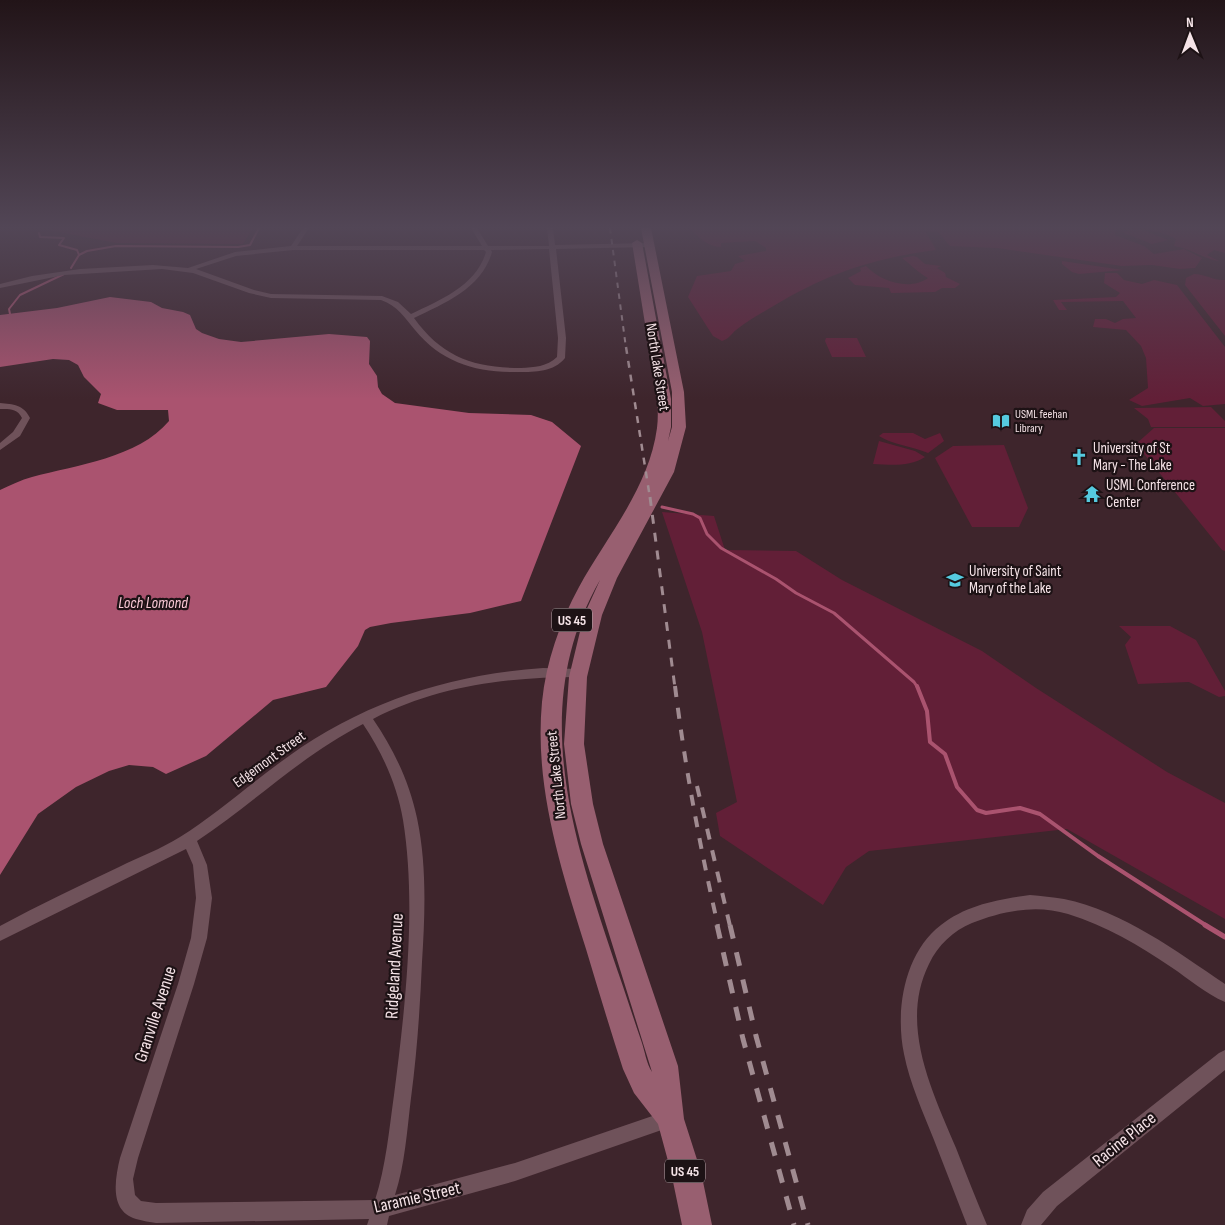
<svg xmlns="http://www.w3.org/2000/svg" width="1225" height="1225" viewBox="0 0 1225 1225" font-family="'Sofia Sans Condensed',sans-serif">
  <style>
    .green { fill: #621f37 }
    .water { fill: #aa536f }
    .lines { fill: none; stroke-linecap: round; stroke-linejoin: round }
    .stream-far3 { stroke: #aa536f; stroke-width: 2 }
    .stream-far2 { stroke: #aa536f; stroke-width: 3 }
    .stream-far1 { stroke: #aa536f; stroke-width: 4 }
    .stream { stroke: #aa536f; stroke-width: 5 }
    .street { fill: #6f525a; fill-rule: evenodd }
    .primary { fill: #985f70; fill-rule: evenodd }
    .rail-far4 { stroke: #a08b91; stroke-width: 2; stroke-dasharray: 5.5 5.5; stroke-linecap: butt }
    .rail-far3 { stroke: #a08b91; stroke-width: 2.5; stroke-dasharray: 7 7; stroke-linecap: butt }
    .rail-far2 { stroke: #a08b91; stroke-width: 3; stroke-dasharray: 9 9; stroke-linecap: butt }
    .rail-far1 { stroke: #a08b91; stroke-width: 4; stroke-dasharray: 11 11; stroke-linecap: butt }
    .rail { stroke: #a08b91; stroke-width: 5; stroke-dasharray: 14 14; stroke-linecap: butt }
    .labels { text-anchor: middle; stroke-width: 4.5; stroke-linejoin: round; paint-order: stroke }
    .far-poi-label { font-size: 12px; fill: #f5e3e7; stroke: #1d1215; text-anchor: start }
    .shield { fill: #1d1215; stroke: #b4a4a8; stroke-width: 1 }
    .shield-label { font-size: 14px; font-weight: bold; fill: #f5e3e7 }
    .street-label { font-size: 15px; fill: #f5e3e7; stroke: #1d1215 }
    .poi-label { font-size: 15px; fill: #f5e3e7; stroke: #1d1215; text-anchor: start }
    .water-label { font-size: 16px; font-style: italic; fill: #fac8d5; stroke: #1d1215 }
    .near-street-label { font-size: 18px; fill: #f5e3e7; stroke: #1d1215 }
  </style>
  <rect width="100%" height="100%" fill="#3e252c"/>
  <g class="green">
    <path d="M55,228H253L243,244L116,243L49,230Z"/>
    <path d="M689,228H1116L1115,235L1144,246L1154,254L1184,249L1202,258L1195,268L1180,269L1152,265L1122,266L997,248L950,246L937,231L926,232L936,250C877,258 834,271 782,301C767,310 750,319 736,330C731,334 729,339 722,341L713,336L688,297L697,276L731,271L735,264L745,261L738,256L766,251V248L755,241L721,243V247C707,247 699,237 689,228Z"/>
    <path d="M1138,228L1168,240L1152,244L1122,232Z"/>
    <path d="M1143,228H1225V253L1214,250L1207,255L1219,261C1203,259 1190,248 1174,246L1176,239L1166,234Z"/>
    <path d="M913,256L917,257L925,264L941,266L937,268L945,273L946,277L960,284L955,288H942L935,292L891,293L889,288L855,285L848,278L861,271L860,268L866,266C881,282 910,291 928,278C920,274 910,264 902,258Z"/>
    <path d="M1062,261L1123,270L1079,274L1072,272L1062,264Z"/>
    <path d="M1105,273H1117L1124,280L1142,284L1154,280L1177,285L1225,347V404L1203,406L1190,398L1142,406L1129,400L1148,388L1146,358L1141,346L1126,330L1093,327L1095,319H1106L1115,323L1123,319L1136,318L1123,301L1061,302L1067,310H1059L1053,300L1116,297L1120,293L1104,283Z"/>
    <path d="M1194,274C1205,274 1215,281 1225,280V336L1185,285L1186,278Z"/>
    <path d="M826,338H857L866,357H832L825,341Z"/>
    <path d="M1211,407L1225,421V427H1151L1148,419L1134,408Z"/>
    <path d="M1154,428H1225V551L1222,550L1136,444Z"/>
    <path d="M883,433H913L925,439L940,433L944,441L928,453C912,446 893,445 879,436Z"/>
    <path d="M879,441L915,451L925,457C909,467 892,465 873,464Z"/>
    <path d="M1004,445L1028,508L1019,527H972L935,458L953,446Z"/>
    <path d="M662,512L714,516L725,550L796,551L842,580L982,651L1036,688L1167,772L1225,803V919L1067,829L869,851L846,867L823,905L720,836L716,813L737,802L702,632Z"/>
    <path d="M1119,626H1170L1196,640L1225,691V696L1219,697L1189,682L1138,684L1125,645L1131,637Z"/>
  </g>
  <path class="water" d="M110,297L151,302L162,308L183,312L190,315L196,329L202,333L219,339L241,342L329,334L367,337L370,341L369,364L377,376L378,387L382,394L395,403L469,413L531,415L552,422L581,446L521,601L470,613L391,623L370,627L365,630L358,646L326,687L273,700L206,756L166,774L153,767L129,765L109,771L76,787L38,814L0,875V490C11,485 21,480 32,477C76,465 138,458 169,421L168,410H117L98,403L101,394L84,377L78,365L69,360L53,359L0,367V315L57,308Z"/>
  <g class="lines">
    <g class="stream-far3">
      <path d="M39,233L40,237L64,238L59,245L77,250L79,255L71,268"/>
      <path d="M79,255L87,251L116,246L238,247L250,245L259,228"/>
      <path d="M10,314L9,309L20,295L64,274"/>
    </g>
    <path class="stream-far2" d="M662,507L693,514L700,518L707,534L721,548L776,579L796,593L834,613L914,682L918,688"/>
    <path class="stream-far1" d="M917,686L927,711L930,742L945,754L957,787L977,810L986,813L1020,808L1040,814L1098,856L1207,926"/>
    <path class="stream" d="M1205,925L1225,937"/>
    <g class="street">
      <path d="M303,228H309L297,246H482L471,228H477L488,246H549L547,228H553L555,245L649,243L652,245L649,247L556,249L566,338L565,358C554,372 535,372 519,372C477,373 442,363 415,330C404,317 398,306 381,300L271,298L249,293L193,273L162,269L64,275L0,288V284L32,276L80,269L153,265L188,268L235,252L291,246ZM549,249L558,338L557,357C547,367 534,367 521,368C474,368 442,357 414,318C445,303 482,288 492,252L491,250ZM293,250H484L486,252C476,286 440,300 411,314L398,302L382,296L271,294L254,290L196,269L236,256Z"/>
      <path d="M0,403C13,404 24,405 30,418L20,436L0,450V443L13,432L22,418C17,408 9,409 0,409Z"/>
      <path d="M543,668L579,669L583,670L585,673L583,676L579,677C508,677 437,686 373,719C394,750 409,781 417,818C427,865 425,915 422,962C420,1008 417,1053 411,1098C407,1131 405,1164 395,1195L515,1163L670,1110L676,1113L679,1119L676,1125L515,1181L389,1216L387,1225H367L369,1219L156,1223C150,1222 143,1221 136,1219C109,1211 115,1179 120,1158L178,984L191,938L196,898L193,865L186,849L0,941V926C39,905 79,886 119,867C139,857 161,849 180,837C218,813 252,782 289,756C366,701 450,675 543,668ZM363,724C383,754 397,785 403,820C417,906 405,1010 394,1095C389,1130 386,1166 375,1200L156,1203L141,1201L135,1195L133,1179L138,1158L194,984L207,938L212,898L207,865L197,841C254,803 301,756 363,724Z"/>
      <path d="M1030,895C1041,896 1053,897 1064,899C1123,911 1176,951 1225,984V1002C1206,994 1189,979 1171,967C1139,945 1106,926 1068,914C1036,904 1002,911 972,923C953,931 938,945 929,964C899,1024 932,1091 956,1148C966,1174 976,1199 987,1225H967C956,1197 945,1168 934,1140C923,1112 910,1084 904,1054C895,1011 904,953 941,925C966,905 999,899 1030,895Z"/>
      <path d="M1225,1050V1070L1057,1206L1041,1225H1021L1027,1210L1043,1192L1219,1053Z"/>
    </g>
    <path class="primary" d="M641,228H651L684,392L686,427L674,472L617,578L602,615L587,677L584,744L593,804L603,844L678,1066L684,1119L701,1172L712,1225H682L671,1172L658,1124L634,1093L623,1069C610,1029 598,989 586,949C561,869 534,787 542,702C546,662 560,622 579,587C607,536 649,488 657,428C660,404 654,378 650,355C644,317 638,280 632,243L637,240L642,243L671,399V427L668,441L672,427V392ZM600,580L584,615L569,677L564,744L571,804L581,844L652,1072C646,1063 645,1051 641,1040C633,1017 626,995 618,972C575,843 526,709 600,580Z"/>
    <path class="rail-far4" d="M610,228L626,348"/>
    <path class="rail-far3" d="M626,347L650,498"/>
    <path class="rail-far2" d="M650,497L675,688"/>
    <g class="rail-far1">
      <path d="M675,686C685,767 700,847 718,926"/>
      <path d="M697,786L730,926"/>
    </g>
    <g class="rail">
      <path d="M717,925L743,1039L794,1225"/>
      <path d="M730,925L756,1036L808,1225"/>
    </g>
  </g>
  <linearGradient id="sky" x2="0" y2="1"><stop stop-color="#221418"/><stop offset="0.57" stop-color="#524656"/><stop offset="1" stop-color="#524656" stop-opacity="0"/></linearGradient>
  <rect width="1225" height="399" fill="url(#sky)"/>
  <defs>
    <g id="library-bare" transform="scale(1.35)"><path d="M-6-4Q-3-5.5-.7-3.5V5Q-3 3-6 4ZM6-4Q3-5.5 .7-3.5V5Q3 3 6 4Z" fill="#55cadf" stroke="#1d1215" stroke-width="2.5" paint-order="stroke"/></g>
    <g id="church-bare" transform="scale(1.35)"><path d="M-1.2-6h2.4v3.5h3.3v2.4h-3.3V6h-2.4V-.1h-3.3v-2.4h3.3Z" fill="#55cadf" stroke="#1d1215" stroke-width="2.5" paint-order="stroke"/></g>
    <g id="temple-bare" transform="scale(1.35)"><path d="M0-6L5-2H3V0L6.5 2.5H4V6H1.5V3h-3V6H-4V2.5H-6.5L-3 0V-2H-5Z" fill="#55cadf" stroke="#1d1215" stroke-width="2.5" paint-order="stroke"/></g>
    <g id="university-bare" transform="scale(1.35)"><path d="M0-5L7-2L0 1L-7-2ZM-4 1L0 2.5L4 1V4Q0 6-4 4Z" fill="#55cadf" stroke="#1d1215" stroke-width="2.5" paint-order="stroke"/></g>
  </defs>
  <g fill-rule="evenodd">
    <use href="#library-bare" x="1001" y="421"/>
    <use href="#church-bare" x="1079" y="457"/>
    <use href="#temple-bare" x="1092" y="494"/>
    <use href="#university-bare" x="955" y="580"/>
  </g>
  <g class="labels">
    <g class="far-poi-label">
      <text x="1015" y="418">USML feehan<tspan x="1015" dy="14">Library</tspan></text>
    </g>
    <g class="shield">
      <rect x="552" y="608.5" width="40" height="23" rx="4"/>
      <rect x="665" y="1159.5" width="40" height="23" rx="4"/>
    </g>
    <g class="shield-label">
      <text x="572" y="625">US 45</text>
      <text x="685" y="1176">US 45</text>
    </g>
    <g class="street-label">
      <text transform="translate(658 367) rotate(81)" y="5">North Lake Street</text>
      <text transform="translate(269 759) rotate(-36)" y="5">Edgemont Street</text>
      <text transform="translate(556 775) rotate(-96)" y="5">North Lake Street</text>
    </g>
    <g class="poi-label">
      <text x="1093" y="453">University of St<tspan x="1093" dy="17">Mary - The Lake</tspan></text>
      <text x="1106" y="490">USML Conference<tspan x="1106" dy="17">Center</tspan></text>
      <text x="969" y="576">University of Saint<tspan x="969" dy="17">Mary of the Lake</tspan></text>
    </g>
    <g class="water-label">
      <text x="153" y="608">Loch Lomond</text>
    </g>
    <g class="near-street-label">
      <text transform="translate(394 966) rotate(-87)" y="6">Ridgeland Avenue</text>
      <text transform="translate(155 1014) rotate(-72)" y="6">Granville Avenue</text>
      <text transform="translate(1124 1139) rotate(-39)" y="6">Racine Place</text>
      <text transform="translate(417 1197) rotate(-13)" y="6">Laramie Street</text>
    </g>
  </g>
  <g transform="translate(1190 35) rotate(359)" stroke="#1d1215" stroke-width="4" paint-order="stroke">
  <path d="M0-4L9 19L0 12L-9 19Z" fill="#f5e3e7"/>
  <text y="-8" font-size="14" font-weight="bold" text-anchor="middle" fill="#f5e3e7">N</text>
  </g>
</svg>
